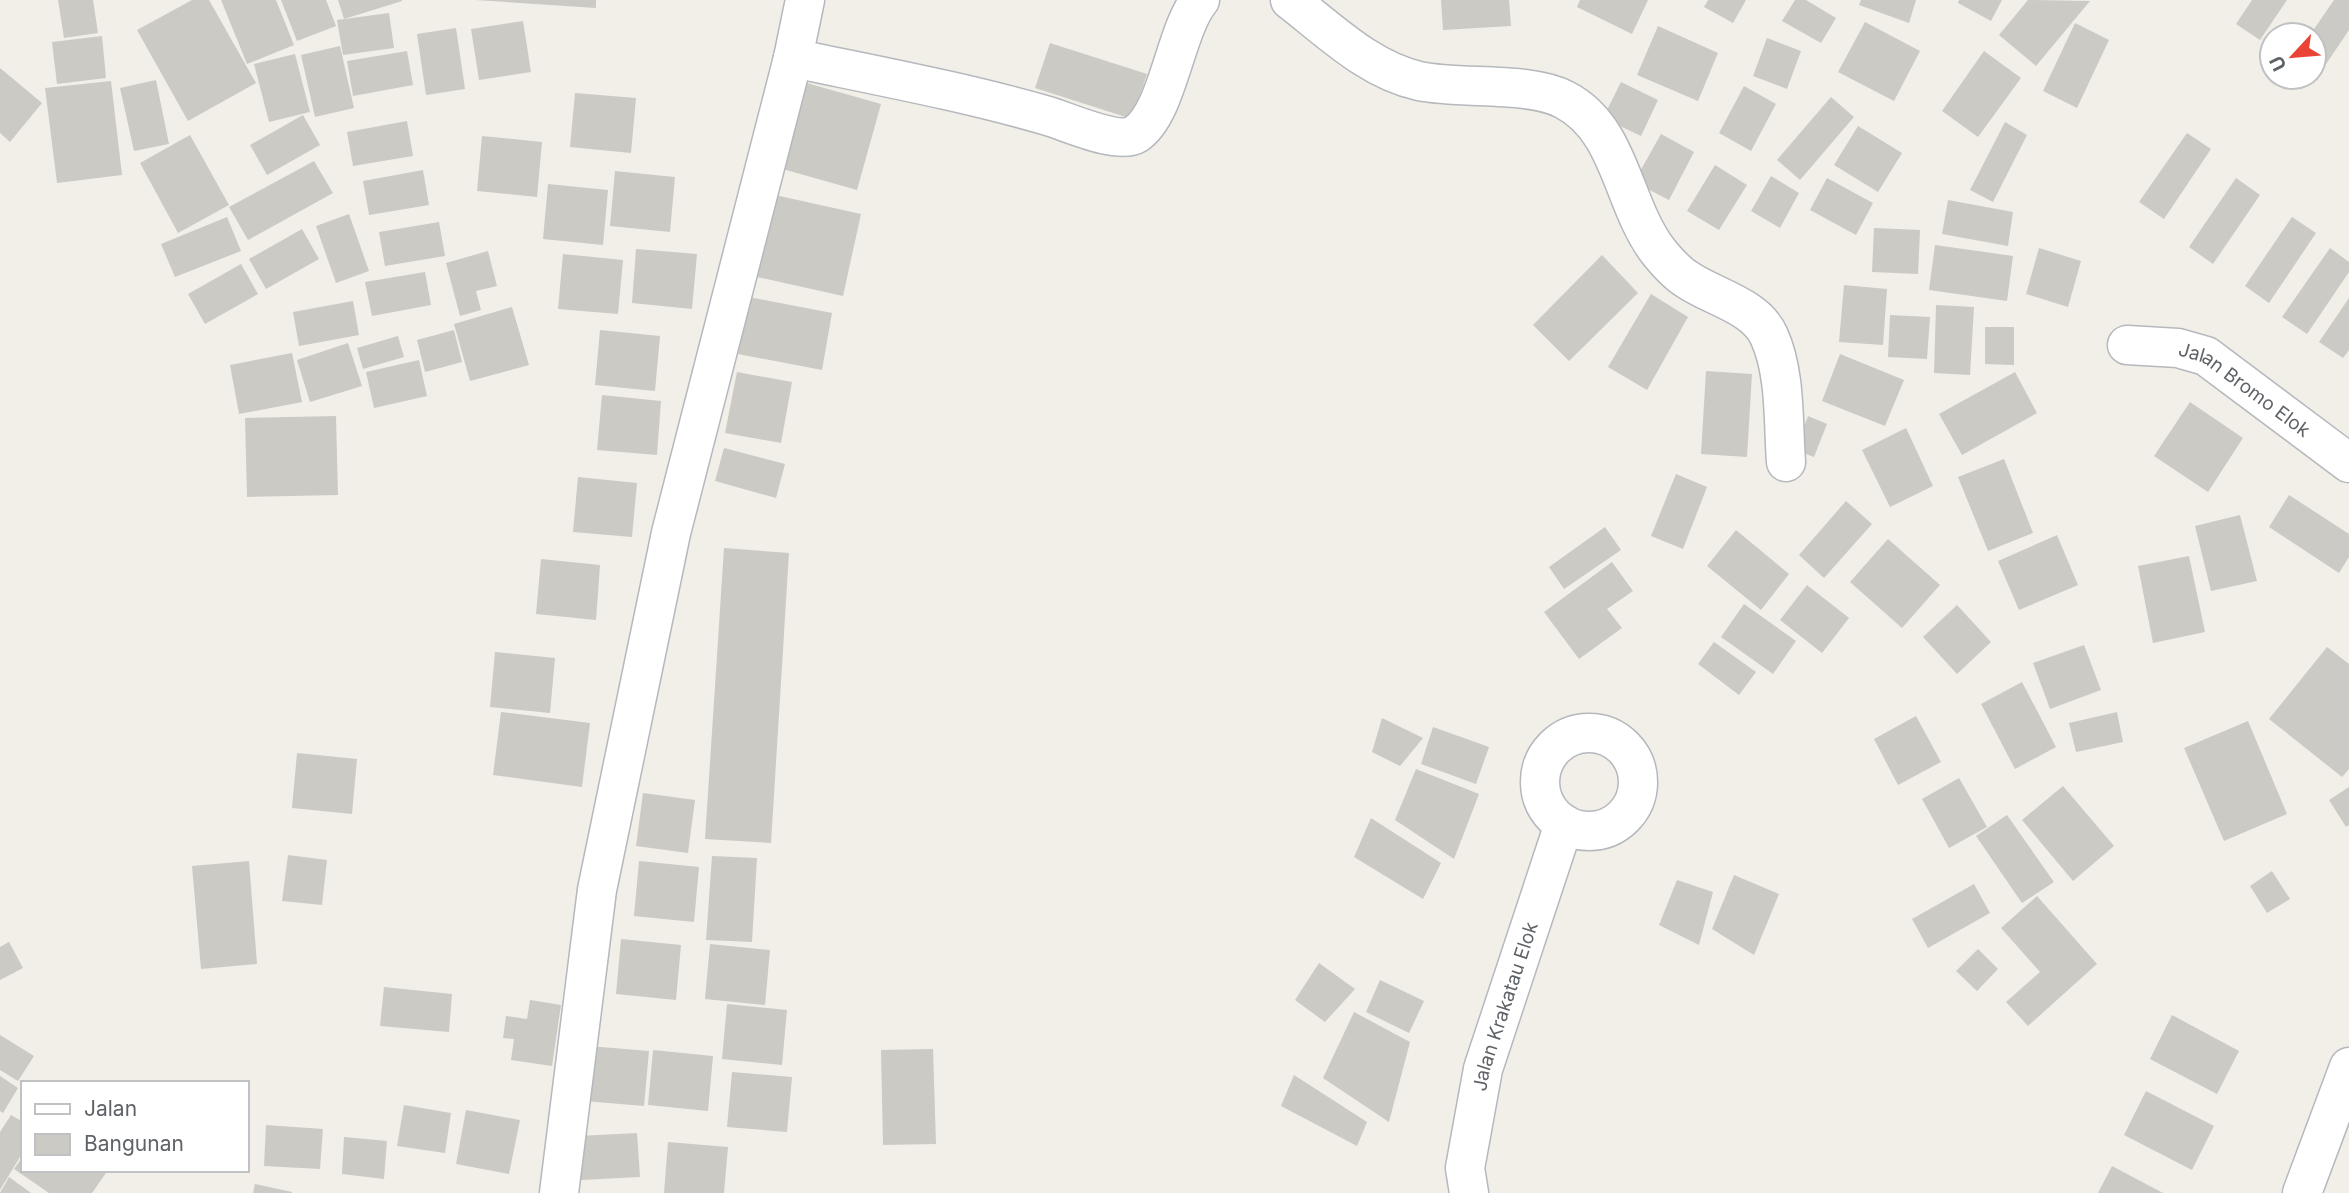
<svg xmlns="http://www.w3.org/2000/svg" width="2349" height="1193" viewBox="0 0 2349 1193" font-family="Inter,sans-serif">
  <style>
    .building { fill: #cccac5 }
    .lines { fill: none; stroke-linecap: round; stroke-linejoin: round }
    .minor-casing { stroke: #b5b8bc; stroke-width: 41 }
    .tertiary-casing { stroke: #b5b8bc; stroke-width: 41 }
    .minor { stroke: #fff; stroke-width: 38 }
    .tertiary { stroke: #fff; stroke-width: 38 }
    .labels { text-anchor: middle; stroke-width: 5; stroke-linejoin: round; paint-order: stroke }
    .street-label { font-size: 19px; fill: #5f6368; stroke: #fff }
  </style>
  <rect width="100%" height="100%" fill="#f1efe8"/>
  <g class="building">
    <path d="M58,0H93L98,33L64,38Z"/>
    <path d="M192,0H209L256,83L188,121L137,30Z"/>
    <path d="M221,0H276L294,45L247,64Z"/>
    <path d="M281,0H326L336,26L297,41Z"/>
    <path d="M338,0H402V1L344,19Z"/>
    <path d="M475,0H596V8Z"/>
    <path d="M1441,0H1509L1511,26L1443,30Z"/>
    <path d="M1580,0H1648L1632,34L1577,7Z"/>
    <path d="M1708,0H1746L1733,23L1704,7Z"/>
    <path d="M1795,0H1806L1836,18L1821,43L1782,21Z"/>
    <path d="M1861,0H1916L1909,23L1859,5Z"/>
    <path d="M1959,0H2002L1991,21L1958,3Z"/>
    <path d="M2028,0L2090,1L2036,66L1999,35Z"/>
    <path d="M2252,0H2287L2260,40L2236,24Z"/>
    <path d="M2334,0H2349V30L2318,76L2314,74V35H2310Z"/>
    <path d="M389,13L394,48L343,55L337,20Z"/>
    <path d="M523,21L531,72L479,80L471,29Z"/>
    <path d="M1865,22L1920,51L1894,101L1838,72Z"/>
    <path d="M2075,23L2109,40L2077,108L2043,91Z"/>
    <path d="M1658,26L1718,53L1698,101L1637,75Z"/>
    <path d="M456,28L465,89L426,95L417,34Z"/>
    <path d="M102,36L106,78L57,84L52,42Z"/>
    <path d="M1767,38L1801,51L1787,89L1753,76Z"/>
    <path d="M1050,43L1147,74L1132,119L1035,88Z"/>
    <path d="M340,46L354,108L315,117L301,55Z"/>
    <path d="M407,51L413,85L353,96L347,61Z"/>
    <path d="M1984,51L2021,78L1978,137L1942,111Z"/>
    <path d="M295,54L310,112L269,122L254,64Z"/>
    <path d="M0,68L42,103L10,142L0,133Z"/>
    <path d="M156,80L169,144L134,151L120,88Z"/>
    <path d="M111,81L122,175L57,183L45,88Z"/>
    <path d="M803,82L881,104L857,190L779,168Z"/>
    <path d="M1621,82L1658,100L1641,136L1603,118Z"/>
    <path d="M1744,86L1776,104L1751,151L1719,133Z"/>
    <path d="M575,93L636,98L631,153L570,147Z"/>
    <path d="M1831,97L1854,117L1800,180L1777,160Z"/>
    <path d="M303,115L320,145L267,175L250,145Z"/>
    <path d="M407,121L413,156L353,166L347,132Z"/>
    <path d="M2005,122L2027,135L1993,202L1970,190Z"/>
    <path d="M1858,126L1902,153L1878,192L1834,165Z"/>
    <path d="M2187,133L2211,149L2164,219L2139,202Z"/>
    <path d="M1661,134L1694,152L1669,200L1634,182Z"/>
    <path d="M190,135L229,205L178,233L140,163Z"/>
    <path d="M482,136L542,142L537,197L477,191Z"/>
    <path d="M314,161L333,193L248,240L229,207Z"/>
    <path d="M1715,165L1747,185L1719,230L1687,211Z"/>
    <path d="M423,170L429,205L369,215L363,181Z"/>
    <path d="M615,171L675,177L670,232L610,226Z"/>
    <path d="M1771,176L1799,193L1780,228L1751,211Z"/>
    <path d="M1827,178L1873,203L1856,235L1810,210Z"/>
    <path d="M2236,178L2260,195L2213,264L2189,247Z"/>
    <path d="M548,184L608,190L603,245L543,239Z"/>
    <path d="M775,195L861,214L843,296L757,277Z"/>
    <path d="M1948,200L2013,212L2008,246L1942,234Z"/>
    <path d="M349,214L369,271L336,283L316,226Z"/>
    <path d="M227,217L241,251L175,277L161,244Z"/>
    <path d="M2292,217L2316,233L2269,303L2245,286Z"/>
    <path d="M439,222L445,256L385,266L379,232Z"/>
    <path d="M1874,228L1920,230L1918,274L1872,272Z"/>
    <path d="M302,229L319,259L266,289L249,259Z"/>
    <path d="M1935,245L2013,256L2007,301L1929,290Z"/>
    <path d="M2039,248L2081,261L2068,307L2026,294Z"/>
    <path d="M2330,248L2349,262V272L2307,334L2282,317Z"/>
    <path d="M636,249L697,254L692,309L632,303Z"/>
    <path d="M488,251L497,286L476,291L481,310L460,316L446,263Z"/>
    <path d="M563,254L623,260L618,314L558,309Z"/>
    <path d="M1602,255L1638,293L1569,361L1533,325Z"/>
    <path d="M241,264L258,294L205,324L188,294Z"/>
    <path d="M425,272L431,305L372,316L365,282Z"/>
    <path d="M1844,285L1887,289L1883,345L1839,342Z"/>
    <path d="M1651,294L1688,317L1647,390L1608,367Z"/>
    <path d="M749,297L832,313L822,370L738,354Z"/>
    <path d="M2349,298V350L2343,358L2319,342Z"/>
    <path d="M353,301L359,335L299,346L293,312Z"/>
    <path d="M1936,305L1974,307L1970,375L1934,373Z"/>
    <path d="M512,307L529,365L470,381L454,324Z"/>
    <path d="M1890,315L1930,317L1927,359L1888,357Z"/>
    <path d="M1985,327H2014V365L1985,364Z"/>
    <path d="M454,330L462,362L425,372L417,340Z"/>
    <path d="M600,330L660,336L655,391L595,385Z"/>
    <path d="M398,336L404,357L363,369L357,348Z"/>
    <path d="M348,343L362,386L310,402L297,360Z"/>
    <path d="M292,353L302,402L239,414L230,365Z"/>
    <path d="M1840,354L1904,380L1885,426L1822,401Z"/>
    <path d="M419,360L427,396L374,408L366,372Z"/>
    <path d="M1706,371L1752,374L1747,457L1701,454Z"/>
    <path d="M737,372L792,382L781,443L725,433Z"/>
    <path d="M2015,372L2037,413L1962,455L1939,414Z"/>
    <path d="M602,395L661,401L657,455L597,450Z"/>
    <path d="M2190,402L2243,438L2208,492L2154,456Z"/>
    <path d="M336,416L338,495L247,497L245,418Z"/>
    <path d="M1808,416L1827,424L1814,457L1795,450Z"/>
    <path d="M1906,428L1933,486L1890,507L1862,450Z"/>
    <path d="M724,448L785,464L776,498L715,481Z"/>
    <path d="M2004,459L2033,533L1988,551L1958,477Z"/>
    <path d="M1676,474L1707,487L1683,549L1651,536Z"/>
    <path d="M578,477L637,483L632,537L573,532Z"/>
    <path d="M2289,495L2349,534V557L2339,573L2269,527Z"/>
    <path d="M1846,501L1872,524L1824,578L1799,555Z"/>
    <path d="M2240,515L2257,581L2211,591L2195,526Z"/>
    <path d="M1605,527L1621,550L1564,589L1549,567Z"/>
    <path d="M1736,530L1789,574L1761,610L1707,566Z"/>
    <path d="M2057,535L2078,585L2019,610L1998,561Z"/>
    <path d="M1888,539L1940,585L1902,628L1850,582Z"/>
    <path d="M724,548L789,553L771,843L705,839Z"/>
    <path d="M2189,556L2205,632L2153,643L2138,566Z"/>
    <path d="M541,559L600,565L596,620L536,614Z"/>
    <path d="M1612,562L1633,591L1607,609L1622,628L1579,659L1544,612Z"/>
    <path d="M1807,585L1849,618L1822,653L1780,620Z"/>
    <path d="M1744,604L1796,641L1773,674L1721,637Z"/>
    <path d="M1957,605L1991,642L1957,674L1923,637Z"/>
    <path d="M1714,642L1756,672L1739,695L1698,664Z"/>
    <path d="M2084,645L2101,690L2050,709L2033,663Z"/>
    <path d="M2327,647L2349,664V769L2342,777L2269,719Z"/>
    <path d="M495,652L555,658L550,713L490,707Z"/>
    <path d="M2022,682L2056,747L2015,769L1981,704Z"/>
    <path d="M501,712L590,723L582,787L493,775Z"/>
    <path d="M2117,712L2123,742L2076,752L2069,723Z"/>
    <path d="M1916,716L1941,762L1898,785L1874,739Z"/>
    <path d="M1382,718L1423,738L1400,766L1372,752Z"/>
    <path d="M2248,721L2287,814L2224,841L2184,748Z"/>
    <path d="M1433,727L1489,747L1476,784L1421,764Z"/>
    <path d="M297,753L357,759L352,814L292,808Z"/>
    <path d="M1416,769L1479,794L1454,859L1395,820Z"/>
    <path d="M1959,778L1987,827L1949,848L1922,799Z"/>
    <path d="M2063,786L2114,846L2073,881L2022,820Z"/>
    <path d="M2349,787V825L2346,827L2329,800Z"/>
    <path d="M643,793L695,800L688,853L636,846Z"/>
    <path d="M2007,815L2054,882L2022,903L1976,836Z"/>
    <path d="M1371,818L1441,863L1423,899L1354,857Z"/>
    <path d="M288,855L327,860L322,905L282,901Z"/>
    <path d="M712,856L757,858L752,942L706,940Z"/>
    <path d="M249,861L257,964L201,969L192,866Z"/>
    <path d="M639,861L699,867L694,922L634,916Z"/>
    <path d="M2272,871L2290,899L2267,913L2250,886Z"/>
    <path d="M1734,875L1779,894L1754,955L1712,929Z"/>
    <path d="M1677,880L1713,892L1699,945L1659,925Z"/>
    <path d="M1974,884L1990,913L1928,948L1912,919Z"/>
    <path d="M2037,896L2097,964L2028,1026L2006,1002L2040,972L2001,928Z"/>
    <path d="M621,939L681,945L676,1000L616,994Z"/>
    <path d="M9,942L23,968L0,980V947Z"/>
    <path d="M710,944L770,950L765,1005L705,999Z"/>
    <path d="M1978,949L1998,969L1977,991L1956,971Z"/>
    <path d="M1319,963L1355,989L1325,1022L1295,1000Z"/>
    <path d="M1380,980L1424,1001L1409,1033L1366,1012Z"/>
    <path d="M384,987L452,994L449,1032L380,1026Z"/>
    <path d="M530,1000L561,1005L552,1066L511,1060L514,1039L503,1038L506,1016L527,1019Z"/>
    <path d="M727,1004L787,1010L782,1065L722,1059Z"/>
    <path d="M1354,1012L1410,1042L1389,1122L1323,1078Z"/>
    <path d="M2172,1015L2239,1051L2217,1094L2150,1059Z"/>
    <path d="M0,1035L34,1056L18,1081L0,1070Z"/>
    <path d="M589,1046L649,1051L644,1106L584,1101Z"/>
    <path d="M933,1049L936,1144L883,1145L881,1050Z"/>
    <path d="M653,1050L713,1056L708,1111L648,1105Z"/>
    <path d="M732,1072L792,1077L787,1132L727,1127Z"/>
    <path d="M1294,1075L1367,1122L1357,1146L1281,1106Z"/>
    <path d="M0,1076L18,1088L3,1113L0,1111Z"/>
    <path d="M2146,1091L2214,1126L2192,1170L2124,1135Z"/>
    <path d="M404,1105L451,1113L445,1153L397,1146Z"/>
    <path d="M466,1110L520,1120L509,1174L456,1164Z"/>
    <path d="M11,1115L23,1122V1152L0,1190V1132Z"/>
    <path d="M266,1125L323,1129L320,1169L264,1166Z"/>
    <path d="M637,1133L640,1177L581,1180L578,1136Z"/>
    <path d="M344,1137L387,1141L384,1179L342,1174Z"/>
    <path d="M668,1142L728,1147L724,1193H664Z"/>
    <path d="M23,1156V1170H108L92,1193H49L14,1169Z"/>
    <path d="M2112,1166L2163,1193H2098Z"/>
    <path d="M9,1177L31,1193H0Z"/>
    <path d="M255,1184L292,1192V1193H253Z"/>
  </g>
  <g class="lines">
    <g class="minor-casing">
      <g id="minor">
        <path d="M1290,0C1329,30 1369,70 1419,81C1461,90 1530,81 1565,100C1621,129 1622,204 1658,251C1666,261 1676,273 1688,280C1713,297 1756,306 1769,336C1786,373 1783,422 1786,462"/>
        <path d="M793,58C879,76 965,92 1048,116C1068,122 1118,145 1136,134C1168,113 1175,30 1200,0"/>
        <path id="s1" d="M2127,345L2178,348L2206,356L2349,463"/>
        <circle cx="1589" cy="782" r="49"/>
        <path id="s2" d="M1469,1193L1465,1168L1483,1069L1564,824"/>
        <path d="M2302,1193L2349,1067"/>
      </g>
    </g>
    <g class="tertiary-casing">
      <path id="tertiary" d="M559,1193L597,890L671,533L793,58L805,0"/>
    </g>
    <use href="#minor" class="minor"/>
    <use href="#tertiary" class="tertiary"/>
  </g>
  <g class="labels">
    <g class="street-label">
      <text dy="7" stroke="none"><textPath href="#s1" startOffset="130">Jalan Bromo Elok</textPath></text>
      <text dy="7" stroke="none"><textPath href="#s2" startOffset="192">Jalan Krakatau Elok</textPath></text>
    </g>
  </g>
  <rect x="21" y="1081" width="228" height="91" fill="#ffffff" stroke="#bfc1c3" stroke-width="2"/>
  <rect x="35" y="1104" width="35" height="10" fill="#ffffff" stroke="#bfc1c3" stroke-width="2"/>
  <text x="84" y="1116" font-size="21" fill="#5f6368">Jalan</text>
  <rect x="35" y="1134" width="35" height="21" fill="#cccac5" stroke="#bfc1c3" stroke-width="2"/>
  <text x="84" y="1151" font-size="21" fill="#5f6368">Bangunan</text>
  <g transform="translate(2293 56) rotate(244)"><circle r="33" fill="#ffffff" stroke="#bfc1c3" stroke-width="2"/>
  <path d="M0-5L12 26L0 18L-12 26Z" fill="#ea4335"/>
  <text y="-10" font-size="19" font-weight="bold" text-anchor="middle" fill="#5f6368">U</text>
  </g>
</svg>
